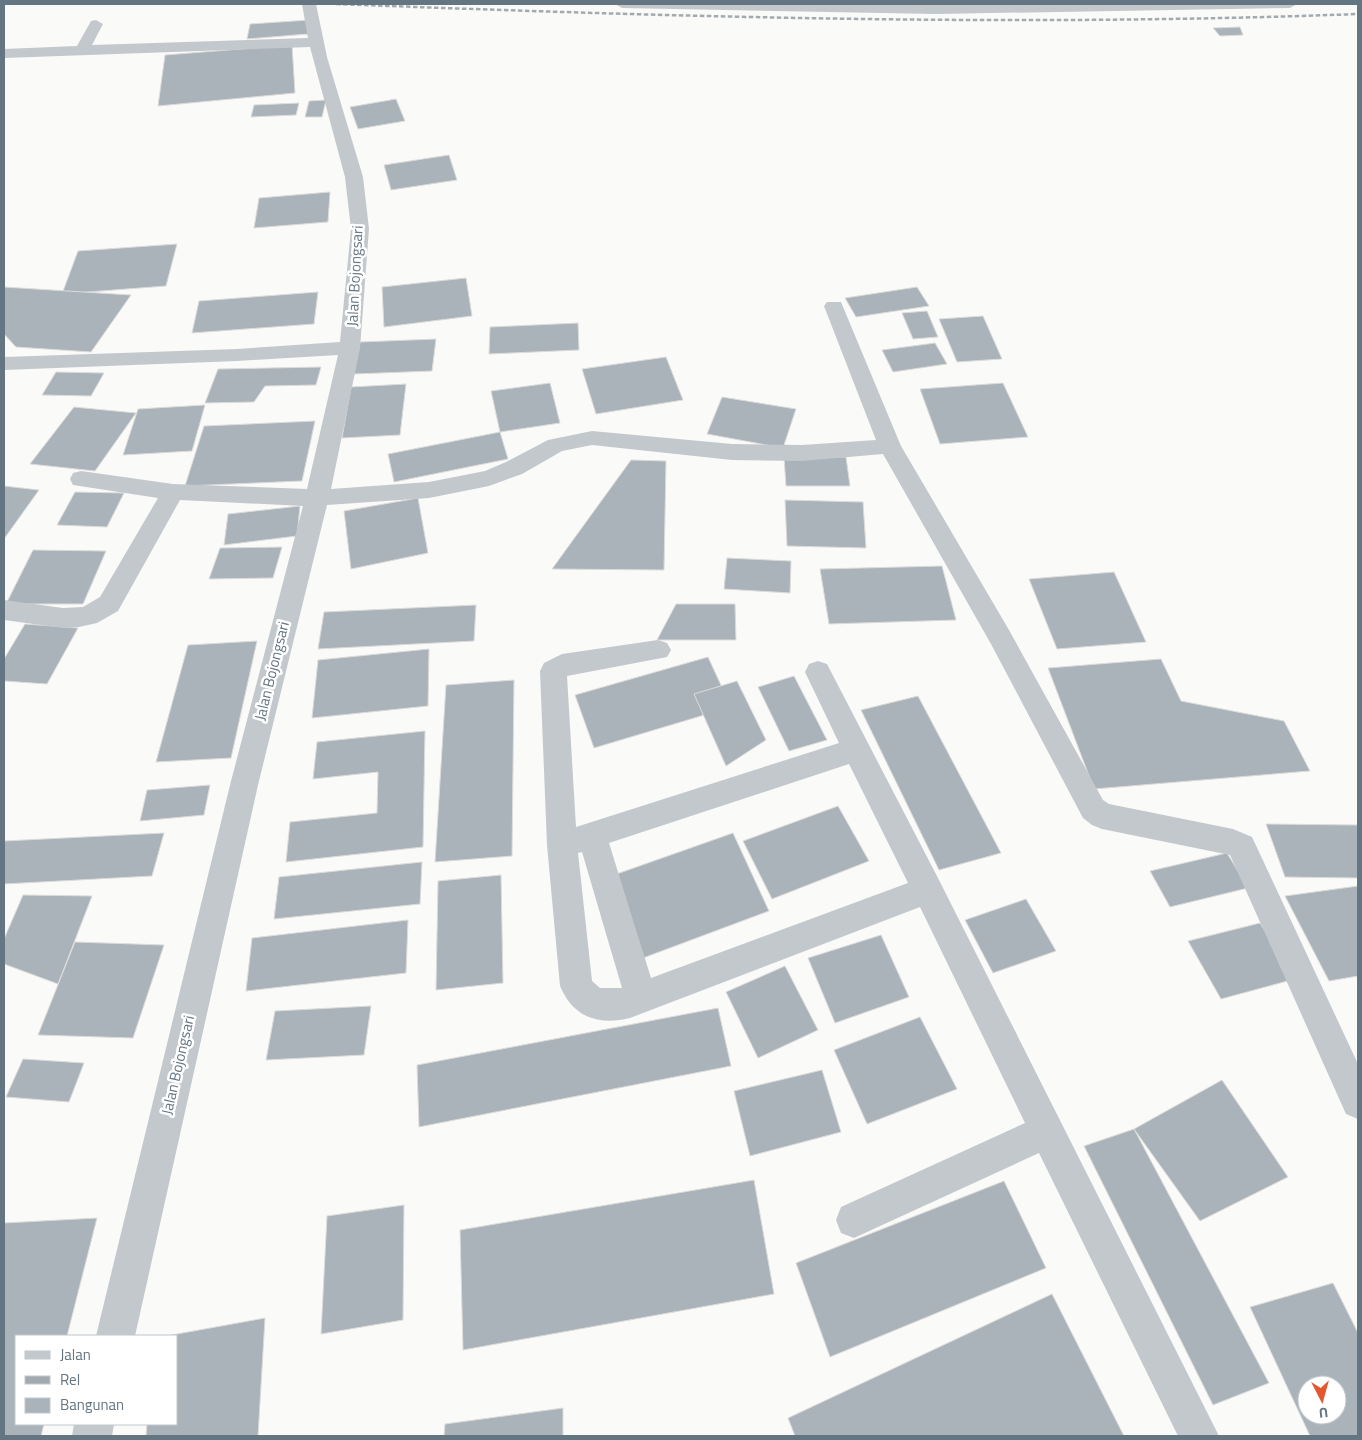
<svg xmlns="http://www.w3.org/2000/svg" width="1362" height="1440" viewBox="0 0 1362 1440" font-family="'Titillium Web',sans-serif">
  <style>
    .building { fill: #aab3b9; stroke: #dcdcda; fill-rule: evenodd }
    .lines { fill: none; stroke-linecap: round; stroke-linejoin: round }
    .minor { fill: #c3c8cc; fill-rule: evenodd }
    .rail { stroke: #a2aab0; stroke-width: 2.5; stroke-dasharray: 4.5 2.5; stroke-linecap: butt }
    .labels { text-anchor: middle; stroke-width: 5; stroke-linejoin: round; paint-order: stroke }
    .street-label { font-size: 15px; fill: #657683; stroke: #fff }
  </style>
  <rect width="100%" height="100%" fill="#fafaf8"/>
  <g class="building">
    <path d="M309,20L308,34L247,39L250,24Z"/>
    <path d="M1240,27L1243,35L1220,36L1213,28Z"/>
    <path d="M292,45L295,93L158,106L165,55Z"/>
    <path d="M396,99L405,121L358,129L350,107Z"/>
    <path d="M326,100L322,117H305L309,101Z"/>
    <path d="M299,103L296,115L251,117L254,105Z"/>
    <path d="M449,155L457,180L391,190L384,165Z"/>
    <path d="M330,192L328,222L254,228L259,198Z"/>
    <path d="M177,244L166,286L62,294L78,251Z"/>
    <path d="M466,278L472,316L384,327L382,287Z"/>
    <path d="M4,287L131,295L91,352L16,347L4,334Z"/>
    <path d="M917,287L929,306L856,317L845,298Z"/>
    <path d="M318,292L314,324L192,333L199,301Z"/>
    <path d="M927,311L938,337L913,339L902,313Z"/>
    <path d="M983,316L1002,359L957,362L939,319Z"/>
    <path d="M578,323L579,350L489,354L490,327Z"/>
    <path d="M436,339L432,371L354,374L360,342Z"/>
    <path d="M935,343L947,364L893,372L882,350Z"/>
    <path d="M666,357L683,400L596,414L582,369Z"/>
    <path d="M321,367L316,385L265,386L254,402L205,403L218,369Z"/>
    <path d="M56,372L104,373L91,396L42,395Z"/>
    <path d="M550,383L560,423L500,432L491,391Z"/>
    <path d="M1003,383L1028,437L940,444L920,389Z"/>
    <path d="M406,384L400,435L342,438L351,387Z"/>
    <path d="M722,397L796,409L783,448L707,434Z"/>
    <path d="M205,405L192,451L123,455L138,409Z"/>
    <path d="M74,407L136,413L95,471L30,464Z"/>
    <path d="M315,421L302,481L185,486L204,426Z"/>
    <path d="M500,432L508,459L394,482L388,454Z"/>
    <path d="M784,457H846L850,486H786Z"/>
    <path d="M631,460L666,461L664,570L552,569Z"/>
    <path d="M4,486L39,490L4,539Z"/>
    <path d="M75,492L124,493L107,527L57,525Z"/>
    <path d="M418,498L428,553L351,569L344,511Z"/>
    <path d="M785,500L863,502L866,548L787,546Z"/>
    <path d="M300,506L297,536L224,545L228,514Z"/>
    <path d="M282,547L273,578L209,579L220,548Z"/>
    <path d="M33,550L106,551L83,604H6Z"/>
    <path d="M727,558L791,561L790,593L724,589Z"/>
    <path d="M942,566L956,620L829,624L820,569Z"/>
    <path d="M1114,572L1146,642L1057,649L1029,579Z"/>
    <path d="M676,604H735L736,640H657Z"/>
    <path d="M476,605L474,641L318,649L324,612Z"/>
    <path d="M25,624L78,628L47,684L4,681V659Z"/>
    <path d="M257,641L231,758L156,762L188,645Z"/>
    <path d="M429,649L428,706L312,718L318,660Z"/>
    <path d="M708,657L731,707L594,748L575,695Z"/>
    <path d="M1161,659L1181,701L1284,721L1310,771L1094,789L1048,668Z"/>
    <path d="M794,676L827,740L789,751L758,687Z"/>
    <path d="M514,680L512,856L435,862L446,685Z"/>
    <path d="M737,681L766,740L726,766L694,694Z"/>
    <path d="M918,696L1001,853L939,870L861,710Z"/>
    <path d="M425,731L423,847L286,862L290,822L377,813L378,772L313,779L317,742Z"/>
    <path d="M210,785L204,815L140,821L147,790Z"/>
    <path d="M838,806L869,861L772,899L743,841Z"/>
    <path d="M1266,824L1358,825V878L1285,877Z"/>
    <path d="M164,833L152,876L4,884V841Z"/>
    <path d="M733,833L769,911L643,958L611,876Z"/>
    <path d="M1227,853L1248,888L1170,907L1150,871Z"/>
    <path d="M422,862L420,904L274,919L279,877Z"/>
    <path d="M501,875L503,983L436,990L438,881Z"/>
    <path d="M1358,886V976L1329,981L1285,896Z"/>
    <path d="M23,895L92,896L58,984L4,964V939Z"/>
    <path d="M1026,899L1056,951L993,973L965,920Z"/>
    <path d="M408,920L406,973L246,991L252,938Z"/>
    <path d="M1260,923L1295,979L1221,999L1188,941Z"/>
    <path d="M881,935L909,997L835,1023L808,958Z"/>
    <path d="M75,942L164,945L133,1038L38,1035Z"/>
    <path d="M785,966L818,1030L758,1058L726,992Z"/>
    <path d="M371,1006L364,1055L266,1060L275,1011Z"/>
    <path d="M718,1008L731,1066L419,1127L417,1065Z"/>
    <path d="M920,1017L957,1089L867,1124L834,1050Z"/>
    <path d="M23,1059L84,1063L69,1102L6,1097Z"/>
    <path d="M822,1070L841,1132L750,1156L734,1091Z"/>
    <path d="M1222,1080L1288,1177L1200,1221L1134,1129Z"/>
    <path d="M1134,1129L1269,1383L1213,1405L1084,1146Z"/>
    <path d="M754,1180L774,1294L463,1350L460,1230Z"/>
    <path d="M1004,1181L1046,1268L830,1357L796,1263Z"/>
    <path d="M404,1205L403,1320L321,1334L327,1216Z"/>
    <path d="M97,1218L67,1336H16V1424H44L41,1436H4V1223Z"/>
    <path d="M1333,1283L1358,1333V1436H1310L1250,1307ZM1307,1385H1337V1415H1307Z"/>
    <path d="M1052,1294L1124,1436H795L788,1418Z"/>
    <path d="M265,1318L258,1436H146L147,1424H176V1336H166Z"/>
    <path d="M563,1408V1436H444L445,1424Z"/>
  </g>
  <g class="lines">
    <g class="minor">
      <path d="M302,4H316L327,57L363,177L369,229L360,348L331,489L429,482L485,471L506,462L548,440L592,431L732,444L802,445L876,440L824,306L827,302H841L901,446L1009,630L1103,800L1109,804L1233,829L1252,837L1358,1064V1119L1346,1114L1230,855L1102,829L1092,825L1083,818L991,644L883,454L802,461L732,460L592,445L562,451L522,474L489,486L429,498L327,505L258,785L135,1336H96L230,785L303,506L180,500L118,611L97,623L79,627L63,628L4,620V600L63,608L83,607L100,597L158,498L73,485L70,479L73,473L81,471L173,484L307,489L338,355L237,361L4,370V357L237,349L340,342L351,229L345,177L310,47L4,58V49L77,46L91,21L96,20L103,24L92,45L308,38Z"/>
      <path d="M615,4H1297L1290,8L936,14L622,8Z"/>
      <path d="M658,640L667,643L671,650L667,657L567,676L576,827L839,743L805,672L809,664L818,661L827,664L939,880L1219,1436H1178L1039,1153L854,1238L841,1233L836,1220L841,1207L1025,1123L920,907L630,1018C598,1026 573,1017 560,986L547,845L540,671L544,663L562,654ZM849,764L908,883L651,978L609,843ZM582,852L622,988H600L592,981L578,853Z"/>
      <path d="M74,1424H114L112,1436H72Z"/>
    </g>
    <path class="rail" d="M336,4C677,17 1017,27 1358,14"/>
  </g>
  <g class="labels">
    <g class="street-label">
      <text transform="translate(355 276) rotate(-87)" y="5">Jalan Bojongsari</text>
      <text transform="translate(272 671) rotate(-76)" y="5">Jalan Bojongsari</text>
      <text transform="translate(178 1065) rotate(-77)" y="5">Jalan Bojongsari</text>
    </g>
  </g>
  <rect width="1362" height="1440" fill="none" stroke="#657683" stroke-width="10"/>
  <rect x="15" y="1335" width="162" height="90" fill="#ffffff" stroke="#c1c8cd"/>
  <rect x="25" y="1351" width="25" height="8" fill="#c3c8cc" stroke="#c1c8cd"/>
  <text x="60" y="1360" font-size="15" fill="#657683">Jalan</text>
  <rect x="25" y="1376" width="25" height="8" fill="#a2aab0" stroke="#c1c8cd"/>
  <text x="60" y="1385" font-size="15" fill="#657683">Rel</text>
  <rect x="25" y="1398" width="25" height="15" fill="#aab3b9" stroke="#c1c8cd"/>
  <text x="60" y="1410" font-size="15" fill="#657683">Bangunan</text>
  <g transform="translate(1322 1400) rotate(174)"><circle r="24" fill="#ffffff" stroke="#c1c8cd"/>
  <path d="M0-4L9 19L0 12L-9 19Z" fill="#e4572e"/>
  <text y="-8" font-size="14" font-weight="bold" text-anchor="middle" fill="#657683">U</text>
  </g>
</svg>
